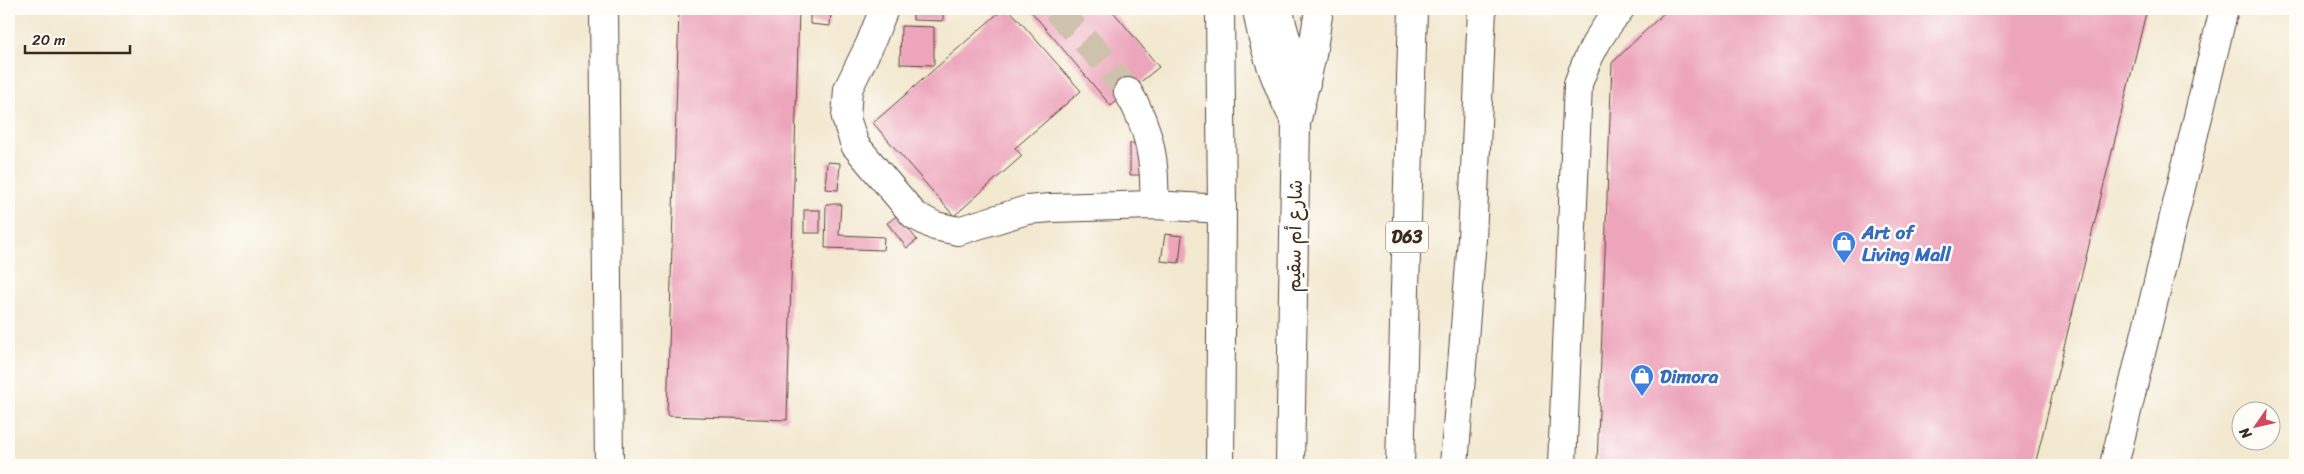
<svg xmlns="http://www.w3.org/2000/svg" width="2304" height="474" viewBox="0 0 2304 474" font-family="Sriracha,'Playpen Sans Arabic',sans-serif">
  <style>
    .building { fill: #eda5bc }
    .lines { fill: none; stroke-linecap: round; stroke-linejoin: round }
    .minor-tunnel { stroke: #cec2ac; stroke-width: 28; stroke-dasharray: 28 14; stroke-linecap: butt }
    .minor-casing { stroke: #574639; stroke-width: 30 }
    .major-casing { stroke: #574639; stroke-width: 30 }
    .highway-casing { stroke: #574639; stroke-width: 30 }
    .minor { stroke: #fff; stroke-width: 28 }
    .major { stroke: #fff; stroke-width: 28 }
    .highway { stroke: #fff; stroke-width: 28 }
    .labels { text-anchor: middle; stroke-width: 5; stroke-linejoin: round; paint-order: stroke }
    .shield { fill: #fdfcf7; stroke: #75695f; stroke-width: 1 }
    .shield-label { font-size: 18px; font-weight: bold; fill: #3b2a1e }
    .shop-label { font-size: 19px; font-weight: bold; fill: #366cbe; stroke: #fdfcf7; text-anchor: start }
    .street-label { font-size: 19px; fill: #3b2a1e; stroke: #fdfcf7 }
  </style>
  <rect width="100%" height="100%" fill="#fdfcf7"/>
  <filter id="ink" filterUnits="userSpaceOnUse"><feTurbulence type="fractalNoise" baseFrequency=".02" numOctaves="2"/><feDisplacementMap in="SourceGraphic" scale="10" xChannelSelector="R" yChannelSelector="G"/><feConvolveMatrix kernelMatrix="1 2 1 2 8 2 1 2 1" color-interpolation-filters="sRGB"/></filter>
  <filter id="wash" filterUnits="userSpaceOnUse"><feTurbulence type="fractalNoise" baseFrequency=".0096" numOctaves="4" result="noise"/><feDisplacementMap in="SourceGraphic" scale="20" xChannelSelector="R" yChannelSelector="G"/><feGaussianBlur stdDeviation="1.12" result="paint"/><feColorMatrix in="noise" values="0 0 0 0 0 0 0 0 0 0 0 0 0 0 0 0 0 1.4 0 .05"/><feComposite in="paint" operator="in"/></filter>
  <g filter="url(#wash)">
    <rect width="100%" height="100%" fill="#f3e8d0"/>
    <g id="blocks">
      <g class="building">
        <path d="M679,9H799L787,420L667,416Z"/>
        <path d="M810,9H831L830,26L810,24Z"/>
        <path d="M913,9H943V21L913,20Z"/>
        <path d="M1003,9H1009L1081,91L1015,148L1022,156L954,216L873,123Z"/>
        <path d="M1029,9H1111L1159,67L1111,106Z"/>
        <path d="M1668,9H2147L2035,465H1597L1612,63Z"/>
        <path d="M901,26L934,27V65L900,64Z"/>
        <path d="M1130,143L1149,144L1150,175H1130Z"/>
        <path d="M827,162L840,163L838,190L825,189Z"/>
        <path d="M826,204H841L839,235L884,237L883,250L825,248Z"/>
        <rect x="804" y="210" width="16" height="23"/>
        <path d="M898,215L917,240L907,248L887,223Z"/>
        <path d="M1165,234L1182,236L1179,263L1161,261Z"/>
      </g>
    </g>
  </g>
  <g filter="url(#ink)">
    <use href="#blocks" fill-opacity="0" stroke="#574639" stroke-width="1"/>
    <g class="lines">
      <path class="minor-tunnel" d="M1056,9L1107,64L1128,92"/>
      <g class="minor-casing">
        <g id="minor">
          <path d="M604,9L609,465"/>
          <path d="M884,9L870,44L848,89L846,118L855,145L914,215L935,226L958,231L1027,210L1051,208L1154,205L1222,209"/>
          <path d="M1128,92C1150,128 1156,164 1154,205"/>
          <path d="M1220,465L1222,209L1220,9"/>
          <path d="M1562,465L1578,84C1588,55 1600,33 1620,9"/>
          <path d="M2114,465L2224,9"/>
        </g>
      </g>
      <g class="major-casing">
        <g id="major">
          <path d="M1290,465L1296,123L1312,55L1319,9"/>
          <path d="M1400,465L1413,9"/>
        </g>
      </g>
      <g class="highway-casing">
        <g id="highway">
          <path d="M1257,9C1263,50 1277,86 1296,123"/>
          <path d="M1279,9C1283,36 1293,59 1306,83"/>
          <path d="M1454,465L1472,239L1482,9"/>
        </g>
      </g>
      <use href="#minor" class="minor"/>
      <use href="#major" class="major"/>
      <use href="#highway" class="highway"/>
    </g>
  </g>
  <defs>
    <g id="shop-pin" transform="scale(1.25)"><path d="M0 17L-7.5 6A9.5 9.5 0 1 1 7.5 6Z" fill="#3f7fe0" stroke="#fdfcf7"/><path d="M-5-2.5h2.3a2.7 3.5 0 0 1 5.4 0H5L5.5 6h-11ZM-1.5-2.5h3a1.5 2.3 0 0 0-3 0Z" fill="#fff"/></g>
  </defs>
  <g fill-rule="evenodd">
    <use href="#shop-pin" x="1844" y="243"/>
    <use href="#shop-pin" x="1642" y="376"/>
  </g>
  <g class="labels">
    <rect class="shield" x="1386" y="221.5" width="42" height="31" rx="4"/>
    <g class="shield-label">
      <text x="1407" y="243">D63</text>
    </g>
    <g class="shop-label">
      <text x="1862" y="239">Art of<tspan x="1862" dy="22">Living Mall</tspan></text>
      <text x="1660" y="383">Dimora</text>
    </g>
    <g class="street-label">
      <text transform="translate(1294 236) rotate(-89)" y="7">شارع أم سقيم</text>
    </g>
  </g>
  <rect width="2304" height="474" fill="none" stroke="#fdfcf7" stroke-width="30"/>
  <g transform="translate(2256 426) rotate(236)"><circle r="24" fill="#fdfcf7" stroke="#afa8a0"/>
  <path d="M0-4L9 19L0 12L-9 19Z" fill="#d1495b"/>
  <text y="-8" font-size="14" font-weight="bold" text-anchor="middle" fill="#3b2a1e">N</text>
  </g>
  <path d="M25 45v8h105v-8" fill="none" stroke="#3b2a1e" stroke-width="2.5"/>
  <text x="32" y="45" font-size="15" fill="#3b2a1e" stroke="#fdfcf7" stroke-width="4" paint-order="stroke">20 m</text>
</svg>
